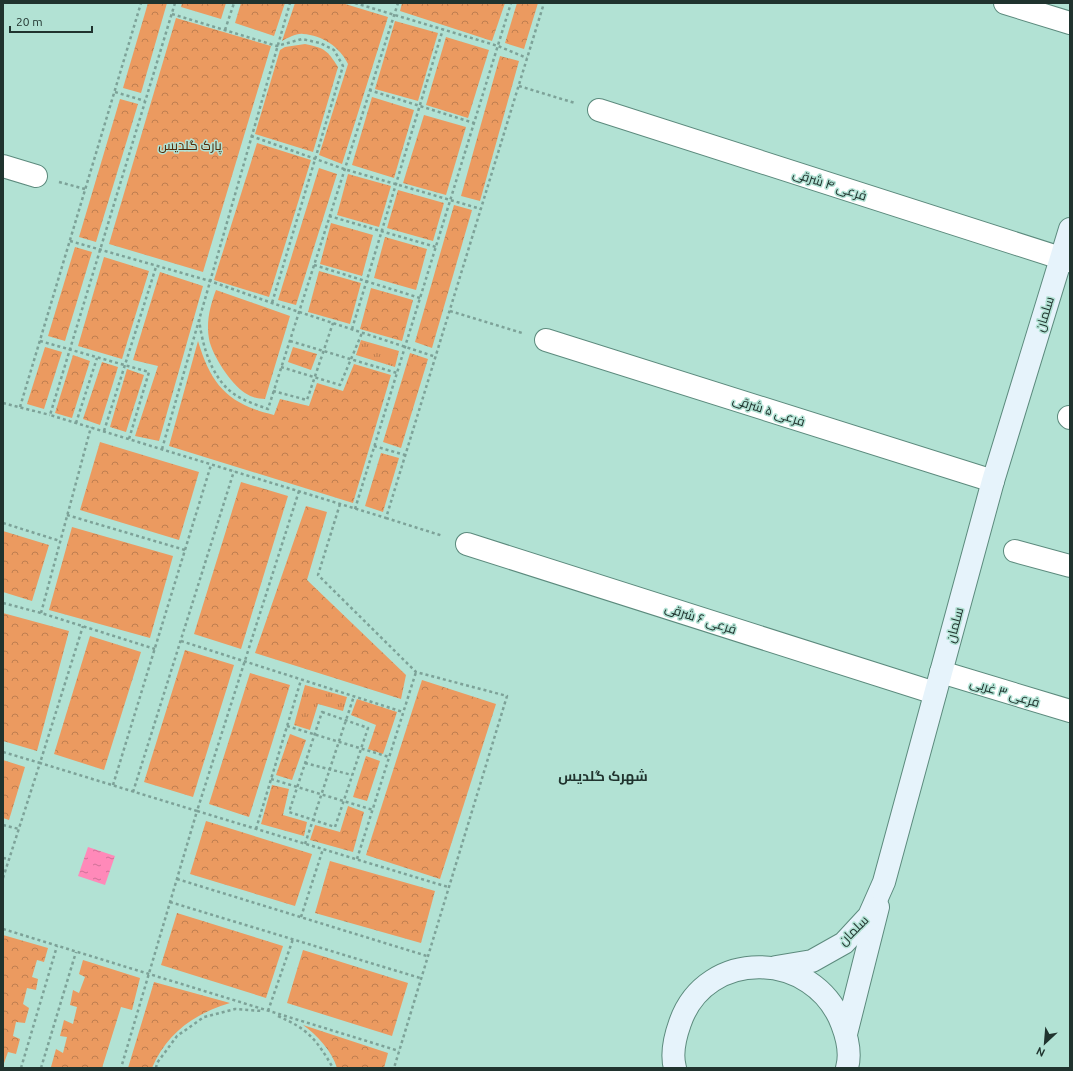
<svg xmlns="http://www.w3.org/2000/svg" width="1073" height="1071" viewBox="0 0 1073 1071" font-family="Ubuntu,Cairo,sans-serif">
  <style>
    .grass { fill: url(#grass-tufts) }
    .park { fill: url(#park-crowns) }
    .water { fill: url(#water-ripples) }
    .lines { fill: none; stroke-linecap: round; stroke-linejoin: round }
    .street-casing { stroke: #5c8a7d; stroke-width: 24 }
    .secondary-casing { stroke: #5c8a7d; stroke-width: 24 }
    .path { stroke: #7da298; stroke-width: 2.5; stroke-dasharray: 3 3; stroke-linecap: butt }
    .street { stroke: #fff; stroke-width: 22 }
    .secondary { stroke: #e6f3fb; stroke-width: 22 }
    .labels { text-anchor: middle; stroke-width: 3; stroke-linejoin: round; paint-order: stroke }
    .park-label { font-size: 13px; fill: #4f2807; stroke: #b2e2d4 }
    .street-label { font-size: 13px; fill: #20332e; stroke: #b2e2d4 }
    .neighbourhood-label { font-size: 14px; font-weight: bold; fill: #20332e; stroke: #b2e2d4 }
  </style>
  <defs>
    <pattern id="grass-tufts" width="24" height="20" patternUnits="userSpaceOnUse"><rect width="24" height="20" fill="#eb9a60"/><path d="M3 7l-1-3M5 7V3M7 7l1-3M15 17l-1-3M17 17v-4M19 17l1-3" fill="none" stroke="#be7e50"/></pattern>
    <pattern id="park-crowns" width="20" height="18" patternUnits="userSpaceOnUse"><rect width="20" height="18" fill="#eb9a60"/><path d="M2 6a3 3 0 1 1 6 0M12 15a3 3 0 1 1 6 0" fill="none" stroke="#be7e50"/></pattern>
    <pattern id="water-ripples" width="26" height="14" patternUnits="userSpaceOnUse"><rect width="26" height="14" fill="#ff89b9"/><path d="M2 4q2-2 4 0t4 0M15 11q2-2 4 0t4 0" fill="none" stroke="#ce7197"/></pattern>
  </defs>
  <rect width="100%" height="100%" fill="#b2e2d4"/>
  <g class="grass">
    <path d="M361,340L399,351L395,367L356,355Z"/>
    <path d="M305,685L347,697L343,711L318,704L310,730L294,725Z"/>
  </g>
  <g class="park">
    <path d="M148,3H167L141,93L123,88Z"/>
    <path d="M182,3H226L221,19L181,7Z"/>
    <path d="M241,3H285L274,36L235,23Z"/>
    <path d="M295,3H342L388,17L342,164L319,155L348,64C340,47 322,35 303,34C297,33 288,38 282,41Z"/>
    <path d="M402,3H505L492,41L400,11Z"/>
    <path d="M517,3H538L524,49L505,43Z"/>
    <path d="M176,18L271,46L203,272L109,244Z"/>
    <path d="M395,21L438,33L418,101L375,89Z"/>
    <path d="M446,37L489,50L468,118L426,105Z"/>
    <path d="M305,44C325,48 327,50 338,67L313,152L255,134L280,50L285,47Z"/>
    <path d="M500,56L519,61L480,201L461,196Z"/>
    <path d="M372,97L414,110L394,178L352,165Z"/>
    <path d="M120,99L138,104L96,242L79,237Z"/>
    <path d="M424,115L466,127L446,195L403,183Z"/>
    <path d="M257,143L311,160L269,297L214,280Z"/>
    <path d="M319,168L337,174L296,305L278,300Z"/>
    <path d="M348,174L391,186L379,227L337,215Z"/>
    <path d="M398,190L444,203L433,241L387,228Z"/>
    <path d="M454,205L472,210L432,348L415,342Z"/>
    <path d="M331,223L373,235L362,276L320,264Z"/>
    <path d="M385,237L427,249L416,290L374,278Z"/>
    <path d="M75,247L92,252L65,341L48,336Z"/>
    <path d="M104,257L149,271L122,359L78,346Z"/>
    <path d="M319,271L361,283L350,324L308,312Z"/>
    <path d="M160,272L203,286L159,441L135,436L158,366L133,360Z"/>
    <path d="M371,288L413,300L402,341L360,329Z"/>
    <path d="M216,290L290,316L265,399C258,399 251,397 245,393C231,384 212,355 209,339C206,322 210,306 216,290Z"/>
    <path d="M198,341C211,385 228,404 274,415L280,399L309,406L317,383L343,391L354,364L391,375L353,503L169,446Z"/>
    <path d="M45,347L62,352L44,409L27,404Z"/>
    <path d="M293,347L317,354L311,370L288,362Z"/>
    <path d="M410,353L428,359L401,448L383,442Z"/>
    <path d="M73,355L90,361L72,418L55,413Z"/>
    <path d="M102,362L118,367L100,425L83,419Z"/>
    <path d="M127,369L144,375L126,432L110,427Z"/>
    <path d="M100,442L199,472L179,540L80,510Z"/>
    <path d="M381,453L399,458L383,512L365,506Z"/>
    <path d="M241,482L288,496L241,649L194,634Z"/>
    <path d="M306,506L327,512L307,580L406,675L401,699L255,653Z"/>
    <path d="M72,527L173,556L150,638L49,610Z"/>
    <path d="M3,531L49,545L32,601L3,592Z"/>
    <path d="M3,613L69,631L37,751L3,741Z"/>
    <path d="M90,636L141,652L104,770L54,754Z"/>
    <path d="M185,650L234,665L193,797L144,782Z"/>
    <path d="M250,673L290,685L249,817L209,804Z"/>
    <path d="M422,680L496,704L440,879L366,855Z"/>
    <path d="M357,699L397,712L383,754L368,749L376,725L351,715Z"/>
    <path d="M290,734L306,740L292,780L276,775Z"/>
    <path d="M366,756L380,761L367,801L353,797Z"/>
    <path d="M3,760L25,767L9,820L3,818Z"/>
    <path d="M272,785L289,789L283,815L307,822L304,836L261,824Z"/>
    <path d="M348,806L364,812L353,852L310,840L315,825L340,832Z"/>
    <path d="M206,821L312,854L295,906L190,874Z"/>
    <path d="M330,861L435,891L421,943L315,913Z"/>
    <path d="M177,913L283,946L266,998L161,965Z"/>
    <path d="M3,935L48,948L44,962L37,960L32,977L38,979L36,990L27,988L23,1004L29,1008L25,1023L16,1022L13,1036L20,1039L16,1054L8,1052L3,1066Z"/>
    <path d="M303,950L408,983L392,1036L287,1003Z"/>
    <path d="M83,960L140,978L132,1010L121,1007L102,1068L51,1067L56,1049L63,1053L67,1037L60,1036L64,1020L73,1024L77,1007L70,1005L73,990L79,993L85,977L79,974Z"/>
    <path d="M154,982L230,1003C194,1014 167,1033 152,1068H128Z"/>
    <path d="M303,1025L388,1053L384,1068H337C332,1051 317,1035 303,1025Z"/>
  </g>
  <path class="water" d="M88,847L115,856L105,885L78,876Z"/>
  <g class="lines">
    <g class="street-casing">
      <g id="street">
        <path d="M1005,3L1070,23"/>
        <path d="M599,110L1070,261"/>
        <path d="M3,166L36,176"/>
        <path d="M546,340L993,481"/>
        <path d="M1069,417L1070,418"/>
        <path d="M467,544L935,693"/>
        <path d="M1015,551L1070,566"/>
        <path d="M941,672L1070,711"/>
      </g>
    </g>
    <g class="secondary-casing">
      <g id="secondary">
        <path d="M776,967L812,961L844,943L869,916L884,882L993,481L1070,229"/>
        <path d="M846,1034L878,907"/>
        <path d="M675,1068C671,1054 675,1037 680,1023C706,947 814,950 842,1024C847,1037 851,1054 847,1068"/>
      </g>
    </g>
    <g class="path">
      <path d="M175,3L50,415L386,518L544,3"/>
      <path d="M355,3L498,46L527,58"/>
      <path d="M172,14L277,46L302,39L320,43L334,50L343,66L272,303"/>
      <path d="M225,30L234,3"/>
      <path d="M519,86L575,103"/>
      <path d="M369,90L474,123"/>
      <path d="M115,92L145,101"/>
      <path d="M251,136L344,169L481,209"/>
      <path d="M59,182L85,189"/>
      <path d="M329,216L436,247"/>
      <path d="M70,241L210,281L272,303L436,357"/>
      <path d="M314,265L420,298"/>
      <path d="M450,311L522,333"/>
      <path d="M199,319C202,344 211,378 234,394C244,401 257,405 268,409L398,3"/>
      <path d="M352,329L443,29"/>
      <path d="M40,341L149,372L129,439"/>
      <path d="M290,341L397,373"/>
      <path d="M281,367L340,385L362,333"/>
      <path d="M273,391L307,400L333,323"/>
      <path d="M3,403L50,415"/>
      <path d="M20,407L141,3"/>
      <path d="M76,423L97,358"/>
      <path d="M104,431L156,267"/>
      <path d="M374,446L405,455"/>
      <path d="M162,449L290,3"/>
      <path d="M299,491L197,811L448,887"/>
      <path d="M340,504L318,575L416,672L507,696L394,1068"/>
      <path d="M355,509L511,3"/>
      <path d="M67,515L185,550"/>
      <path d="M386,518L443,536"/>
      <path d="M3,523L60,541"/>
      <path d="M3,603L41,613L155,649"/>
      <path d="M41,613L91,427"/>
      <path d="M181,641L403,712"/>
      <path d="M322,712L368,728L335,827L289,812Z"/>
      <path d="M287,726L389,757"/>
      <path d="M3,752L40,763L83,626"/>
      <path d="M305,763L352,775"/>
      <path d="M271,779L373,810"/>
      <path d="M113,785L211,465"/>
      <path d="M133,792L234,471"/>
      <path d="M3,825L19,829"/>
      <path d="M256,829L301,680"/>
      <path d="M305,844L354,696"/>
      <path d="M3,858L9,859"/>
      <path d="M357,859L416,672"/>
      <path d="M3,878L40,763L197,811L121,1068"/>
      <path d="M177,879L427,956"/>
      <path d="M170,902L420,978"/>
      <path d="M301,917L323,849"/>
      <path d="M3,929L399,1051"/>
      <path d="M268,1011L293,939"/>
      <path d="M278,1016C308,1029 317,1040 333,1068"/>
      <path d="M21,1068L57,946"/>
      <path d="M41,1068L76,952"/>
      <path d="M156,1068L157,1063L177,1036L204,1017L235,1009L262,1011"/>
    </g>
    <use href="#street" class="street"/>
    <use href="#secondary" class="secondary"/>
  </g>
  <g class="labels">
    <g class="park-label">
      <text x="190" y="150">پارک گلدیس</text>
    </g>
    <g class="street-label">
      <text transform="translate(830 184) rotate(18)" y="5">فرعی ۴ شرقی</text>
      <text transform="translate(1044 314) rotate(-73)" y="5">سلمان</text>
      <text transform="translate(769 410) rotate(18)" y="5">فرعی ۵ شرقی</text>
      <text transform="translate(701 618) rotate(18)" y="5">فرعی ۶ شرقی</text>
      <text transform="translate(954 625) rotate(-75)" y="5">سلمان</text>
      <text transform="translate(1005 692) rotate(17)" y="5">فرعی ۳ غربی</text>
      <text transform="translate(853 930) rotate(-45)" y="5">سلمان</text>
    </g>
    <g class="neighbourhood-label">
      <text x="603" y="781">شهرک گلدیس</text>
    </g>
  </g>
  <rect width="1073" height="1071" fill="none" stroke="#20332e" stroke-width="8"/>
  <g transform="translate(1045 1043) rotate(206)" stroke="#b2e2d4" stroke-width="3" paint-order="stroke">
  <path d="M0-3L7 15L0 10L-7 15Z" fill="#20332e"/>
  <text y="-6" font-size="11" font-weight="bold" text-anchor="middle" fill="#20332e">N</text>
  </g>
  <path d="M10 26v6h82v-6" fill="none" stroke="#20332e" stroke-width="2"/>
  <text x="16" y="26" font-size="12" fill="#20332e" stroke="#b2e2d4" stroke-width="3" paint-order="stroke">20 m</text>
</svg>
